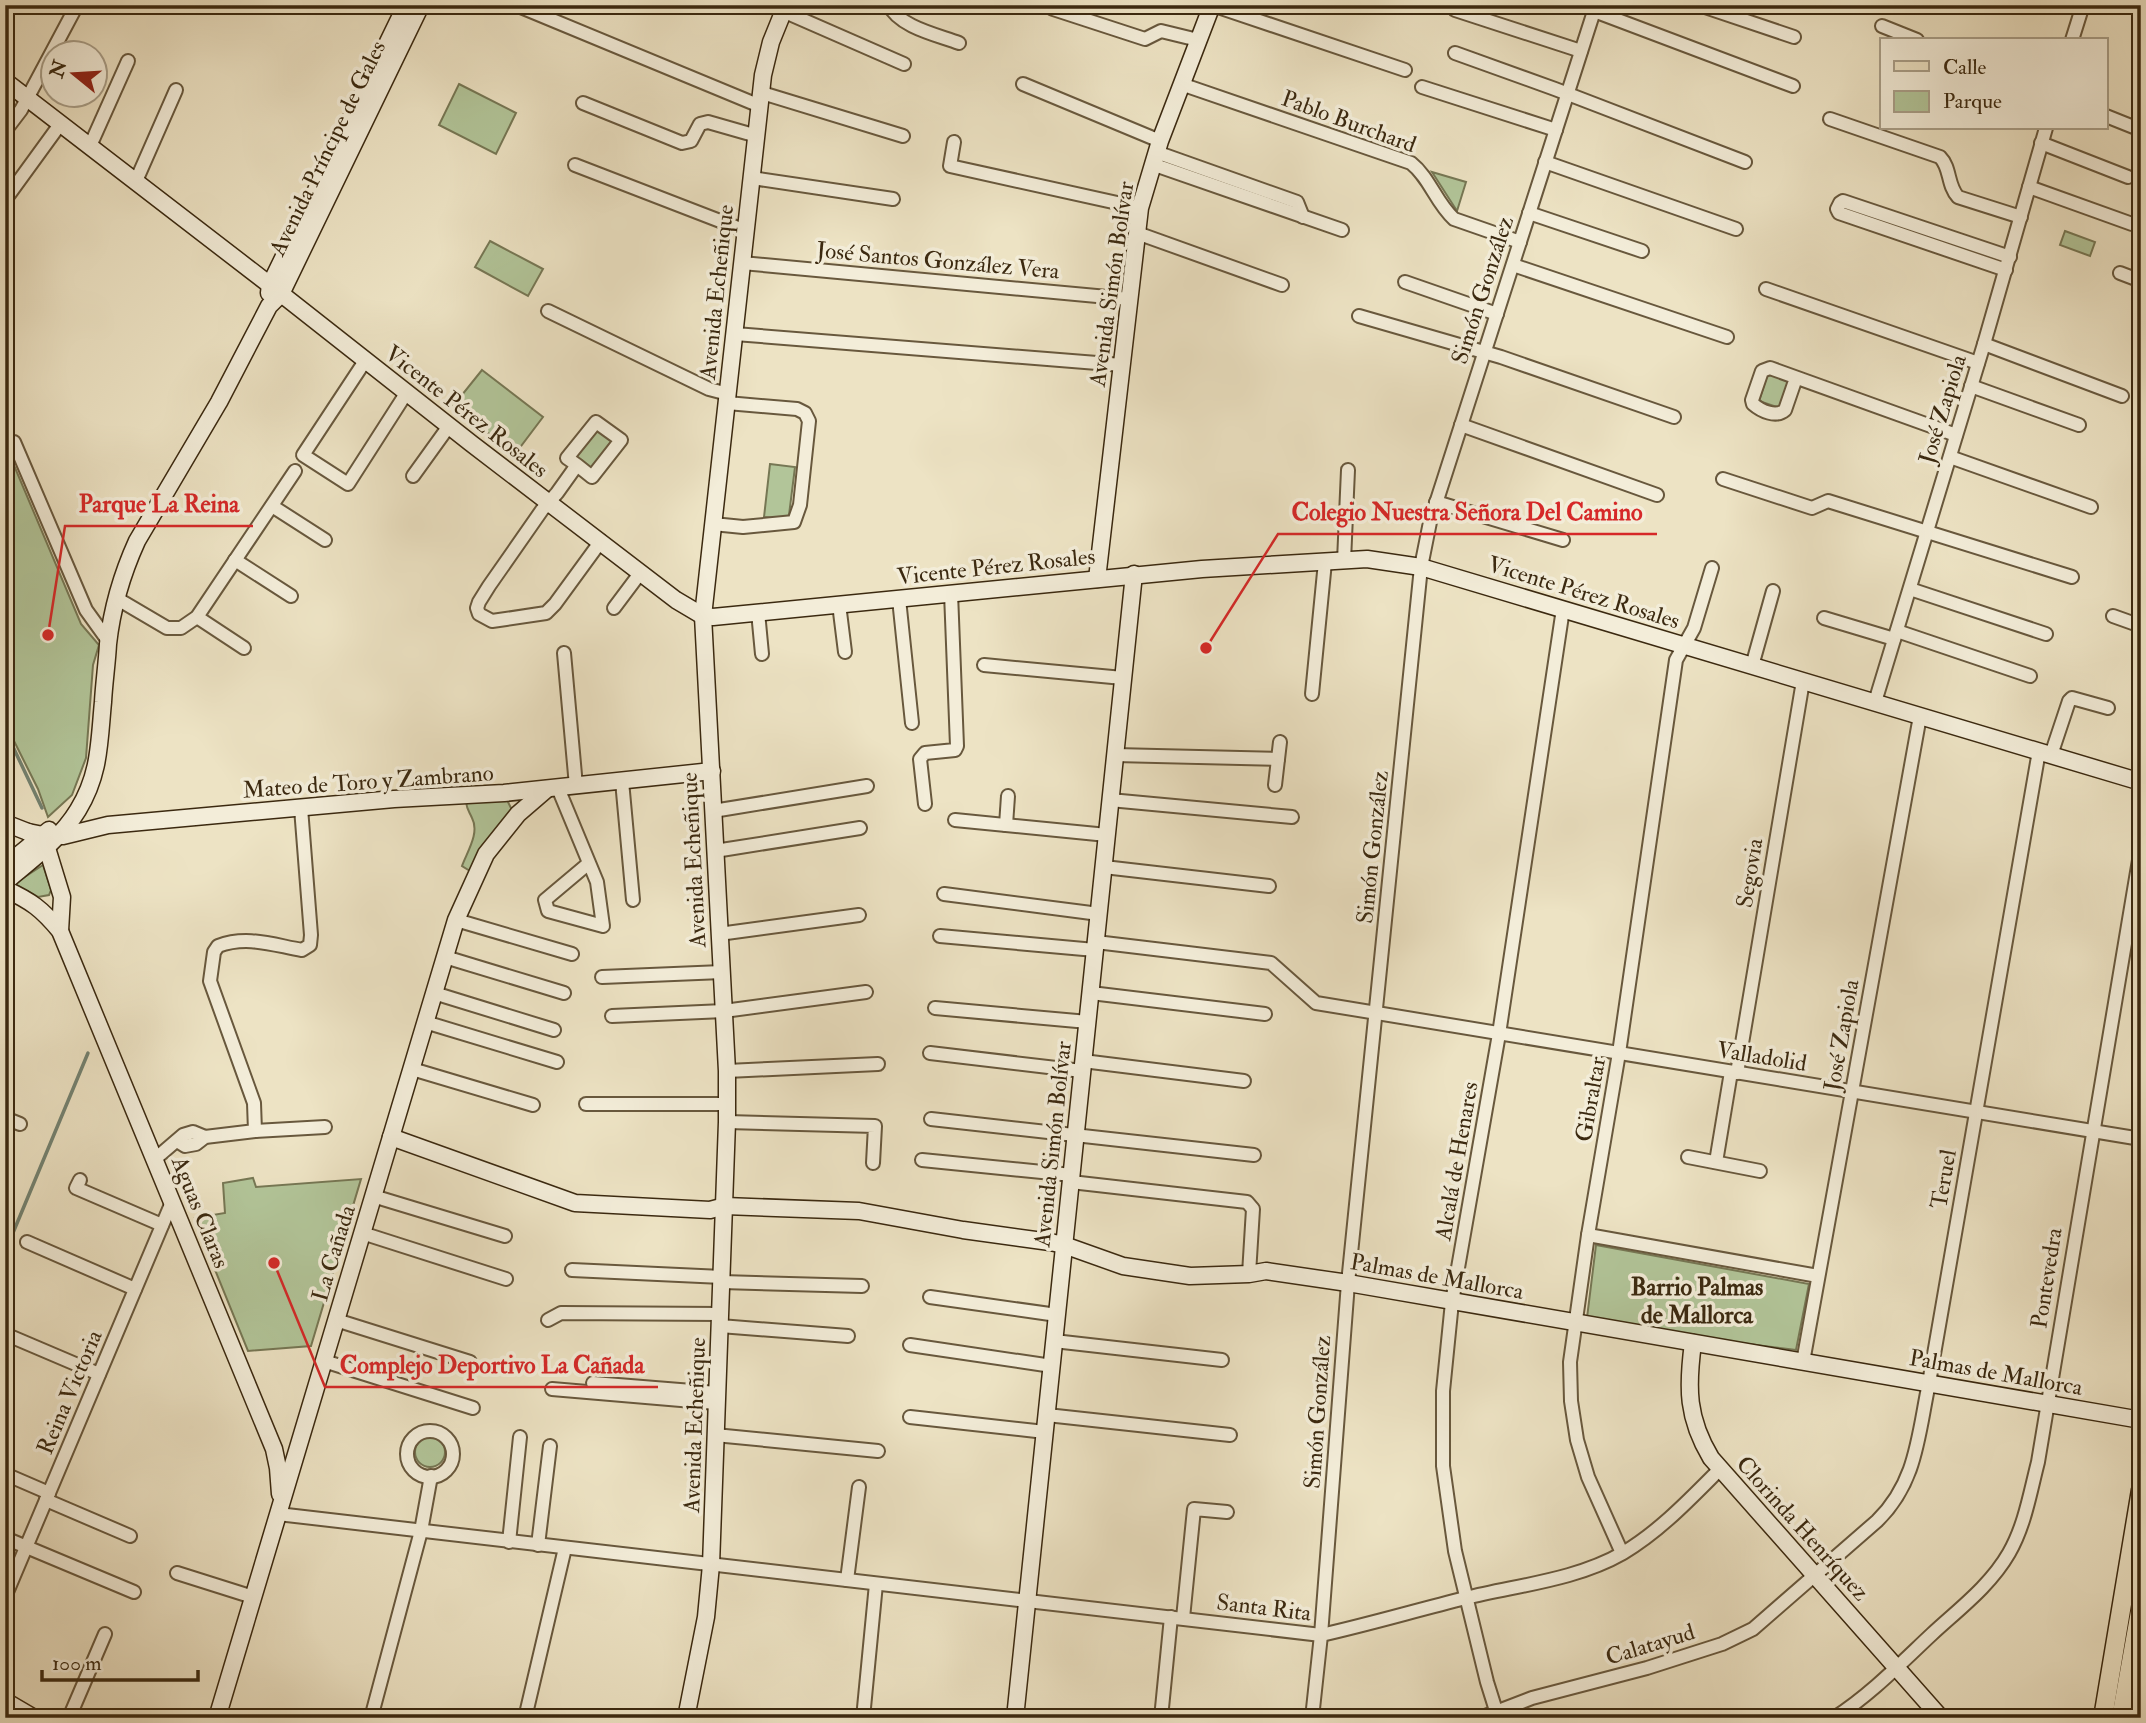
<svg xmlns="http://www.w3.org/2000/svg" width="2146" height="1723" viewBox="0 0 2146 1723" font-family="'IM FELL Double Pica',serif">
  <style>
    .green { fill: #b2c599; stroke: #767754; stroke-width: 2 }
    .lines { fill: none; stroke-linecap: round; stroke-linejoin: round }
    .stream { stroke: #738271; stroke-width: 3.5 }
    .street-casing { stroke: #68583d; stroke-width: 16 }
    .secondary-casing { stroke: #3b2910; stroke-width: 19 }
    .primary-casing { stroke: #3b2910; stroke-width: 21 }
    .street { stroke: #f3edd9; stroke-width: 12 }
    .secondary { stroke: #f3edd9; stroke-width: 16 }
    .primary { stroke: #ede3c4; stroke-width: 18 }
    .labels { text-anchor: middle; stroke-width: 7; stroke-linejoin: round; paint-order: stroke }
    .street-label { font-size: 23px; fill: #3b2910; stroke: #f3edd9 }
    .neighbourhood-label { font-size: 24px; font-weight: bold; fill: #3b2910; stroke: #f3edd9 }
    .leader { fill: none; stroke: #d62828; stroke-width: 2.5 }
    .callout-dot { fill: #d62828; stroke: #f3edd9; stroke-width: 2.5 }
    .callout-label { font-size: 24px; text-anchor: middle; font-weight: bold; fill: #d62828; stroke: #f3edd9; stroke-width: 7; stroke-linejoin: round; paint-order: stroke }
  </style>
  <rect width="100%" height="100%" fill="#ede3c4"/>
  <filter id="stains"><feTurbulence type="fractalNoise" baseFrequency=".00286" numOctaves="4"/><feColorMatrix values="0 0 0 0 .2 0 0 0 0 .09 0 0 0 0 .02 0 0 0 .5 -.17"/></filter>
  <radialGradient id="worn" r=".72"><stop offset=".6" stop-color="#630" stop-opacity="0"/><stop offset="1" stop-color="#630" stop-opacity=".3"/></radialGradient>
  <g class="green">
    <path d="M459,84L516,113L496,154L439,125Z"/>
    <path d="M1432,172L1466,182L1457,211Z"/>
    <path d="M2065,231L2095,242L2090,256L2060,245Z"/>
    <path d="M490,241L543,269L528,296L475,267Z"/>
    <path d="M482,370L543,417L515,454L453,406Z"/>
    <path d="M1768,373L1790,380L1780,408L1759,401Z"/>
    <path d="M597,427L614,440L592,469L575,456Z"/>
    <path d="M5,444L81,624L99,645L93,665L86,758L72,795L48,817L38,789L5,723Z"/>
    <path d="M770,464L795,467L789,515L784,519L764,517Z"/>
    <path d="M507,800L511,808L512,817L470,871L462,866C467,852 480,833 472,818C469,811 467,810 466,802Z"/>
    <path d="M43,865L51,890L49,895L38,897L14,884Z"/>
    <path d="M253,1178L256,1187L361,1179L311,1346L248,1351L209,1255L207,1236H202L195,1218L225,1213L223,1183Z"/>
    <path d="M1596,1245L1809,1284L1796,1350L1693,1337L1587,1318Z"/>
    <circle cx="430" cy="1452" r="15"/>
  </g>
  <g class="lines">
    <g class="stream">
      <path d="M5,730L42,808"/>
      <path d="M5,1252L88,1053"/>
    </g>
    <g class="street-casing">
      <g id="street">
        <path d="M516,5L760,106"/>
        <path d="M769,5L904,64"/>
        <path d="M889,5C899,27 938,35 959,43"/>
        <path d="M1053,5V9L1145,39L1161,31L1198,40"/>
        <path d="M1212,5L1405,70"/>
        <path d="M1699,5L1794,37"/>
        <path d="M1455,10L1581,51"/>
        <path d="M1594,11L1793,86"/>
        <path d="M1882,26L1917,40"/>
        <path d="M2072,40L2083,5"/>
        <path d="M1455,53L1555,89L1745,162"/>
        <path d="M1023,84L1160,141"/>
        <path d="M1181,84L1411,163C1430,178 1436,203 1454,219L1520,242"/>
        <path d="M1422,87L1556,130"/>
        <path d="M762,93L903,136"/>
        <path d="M583,103L682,143L691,141L700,124L708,122L757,136"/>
        <path d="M2106,116L2141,130"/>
        <path d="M1830,119L1940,157C1951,168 1947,185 1958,197L2021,217"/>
        <path d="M5,131L21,110L77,5"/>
        <path d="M954,142L950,166L1140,208"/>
        <path d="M2041,143L2128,177"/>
        <path d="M90,146L128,61"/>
        <path d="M1156,152L1297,202L1303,217"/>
        <path d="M1545,162L1736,229"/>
        <path d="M1152,164L1342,230"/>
        <path d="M575,165L746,231"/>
        <path d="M752,178L893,199"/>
        <path d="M136,181L176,90"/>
        <path d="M2029,187L2132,224"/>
        <path d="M5,200L61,123"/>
        <path d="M1529,213L1642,251"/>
        <path d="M1137,233L1282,285"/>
        <path d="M742,263L1129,299"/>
        <path d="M1513,265L1727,337"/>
        <path d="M2006,270L1839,213L1837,209L1840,203L1843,201L2010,257"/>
        <path d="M2120,273L2141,281"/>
        <path d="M1405,282L1497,314"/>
        <path d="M1766,289L1978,363"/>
        <path d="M548,311L709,389L728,394"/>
        <path d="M1359,316L1501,357L1674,417"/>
        <path d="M735,334L1122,365"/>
        <path d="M1984,344L2122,396"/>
        <path d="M365,361L303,455L348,484L407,392"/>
        <path d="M1796,378L1785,410C1776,418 1761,411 1753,404L1752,400L1762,371L1770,368L1956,435"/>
        <path d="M1971,386L2079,425"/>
        <path d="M1461,425L1657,495"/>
        <path d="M14,442L86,610L109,642"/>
        <path d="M1950,457L2091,507"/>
        <path d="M577,465L592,477L621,440L596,422L567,458L577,465L557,493L542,510L489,586L479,602L477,608L479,614L492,621L506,619L546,613L555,604L601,541"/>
        <path d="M413,476L449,426"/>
        <path d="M1723,479L1812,508L1828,501L2072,577"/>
        <path d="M1436,502L1563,540"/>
        <path d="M272,506L325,540"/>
        <path d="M713,524L743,527L794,522L800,505L809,421L805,413L797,409L727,403"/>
        <path d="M235,560L291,596"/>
        <path d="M1344,561L1348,470"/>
        <path d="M1910,589L2046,634"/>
        <path d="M116,598L167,628H181L197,617L295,471"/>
        <path d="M899,599L912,723"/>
        <path d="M839,604L845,652"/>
        <path d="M614,608L641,572"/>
        <path d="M758,612L762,654"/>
        <path d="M2113,616L2141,626"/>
        <path d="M197,617L244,648"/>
        <path d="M1824,618L1894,639"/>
        <path d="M1897,631L2030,676"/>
        <path d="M564,653L576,786"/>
        <path d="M984,665L1123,678"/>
        <path d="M1752,666L1773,591"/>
        <path d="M1312,694L1325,562"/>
        <path d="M1875,702L1984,344L2046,128"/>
        <path d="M1115,755L1278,759"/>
        <path d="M2051,755L2069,701L2072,698L2108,708"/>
        <path d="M622,781L633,900"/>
        <path d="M1275,785L1280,742"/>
        <path d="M558,788L597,882L603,926L548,911L545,900L589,863"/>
        <path d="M1110,800L1292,817"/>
        <path d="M925,804L920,759L925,753L955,750L957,746L951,593"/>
        <path d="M713,811L867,786"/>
        <path d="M955,820L1107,835"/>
        <path d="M1006,825L1008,796"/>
        <path d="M715,851L860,828"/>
        <path d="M1104,867L1269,886"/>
        <path d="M944,894L1099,914"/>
        <path d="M456,920L572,954"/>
        <path d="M719,934L859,915"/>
        <path d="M940,936L1095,950"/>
        <path d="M1096,942L1271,963L1316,1003L2141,1139"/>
        <path d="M445,957L564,993"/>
        <path d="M602,977L722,972"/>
        <path d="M434,993L554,1030"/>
        <path d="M1091,993L1265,1014"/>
        <path d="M935,1008L1088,1022"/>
        <path d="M612,1016L724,1011L866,992"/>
        <path d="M425,1022L557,1062"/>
        <path d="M930,1053L1082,1071"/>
        <path d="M1083,1061L1244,1081"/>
        <path d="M412,1069L533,1105"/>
        <path d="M727,1071L878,1064"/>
        <path d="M1737,1073L1803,681"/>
        <path d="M586,1104H727"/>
        <path d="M5,1118L20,1124"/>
        <path d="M931,1119L1254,1155"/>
        <path d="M727,1122L875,1126L873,1163"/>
        <path d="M255,1131L325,1127"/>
        <path d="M177,1141L185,1146L196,1144L205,1137L255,1131L254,1103L210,981L214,952L218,946C247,935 273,945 302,950L310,945L311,935L301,808"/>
        <path d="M1688,1157L1760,1171"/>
        <path d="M155,1159L183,1135L193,1132L205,1137"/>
        <path d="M922,1160L1072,1175"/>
        <path d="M1716,1162L1731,1072"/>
        <path d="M80,1180L76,1188L162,1225"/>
        <path d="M1071,1182L1247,1202L1253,1209L1249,1274"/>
        <path d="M373,1196L505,1236"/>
        <path d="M362,1233L506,1279"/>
        <path d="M1588,1235L1818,1276"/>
        <path d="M27,1242L135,1289"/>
        <path d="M572,1270L722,1277"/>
        <path d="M722,1282L862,1286"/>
        <path d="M930,1297L1057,1315"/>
        <path d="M336,1320L470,1362"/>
        <path d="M548,1320L561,1313L721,1314"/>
        <path d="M720,1326L848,1336"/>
        <path d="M5,1334L99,1374"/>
        <path d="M1054,1341L1222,1360"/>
        <path d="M910,1345L1052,1366"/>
        <path d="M324,1361L473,1408"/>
        <path d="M1803,1362L1920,716"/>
        <path d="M593,1383L717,1393"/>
        <path d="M552,1389L716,1403"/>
        <path d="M1047,1415L1230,1435"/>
        <path d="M910,1417L1045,1432"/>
        <circle cx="430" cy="1454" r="23"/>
        <path d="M715,1435L878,1451"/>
        <path d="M5,1474L49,1493"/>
        <path d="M46,1500L130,1536"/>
        <path d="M278,1514L1321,1635C1370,1624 1417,1610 1466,1598C1518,1585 1576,1580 1623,1553C1660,1531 1690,1499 1720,1469"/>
        <path d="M5,1538L134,1592"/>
        <path d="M509,1542L520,1437"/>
        <path d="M538,1545L550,1446"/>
        <path d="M1622,1553L1588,1477L1577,1440L1571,1401L1570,1362L1588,1235L1619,1053L1676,660L1694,628L1712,568"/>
        <path d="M177,1573L253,1597"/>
        <path d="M847,1580L859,1487"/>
        <path d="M5,1597L172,1202"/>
        <path d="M1183,1618L1194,1509L1227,1512"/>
        <path d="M1498,1717L1487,1682L1455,1551L1443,1466V1391L1452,1302L1499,1034L1563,609"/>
        <path d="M69,1718L105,1634"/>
        <path d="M371,1718L421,1531L431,1476"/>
        <path d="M525,1718L565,1548"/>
        <path d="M863,1718L876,1584"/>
        <path d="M1161,1718L1171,1617"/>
        <path d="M1312,1718L1321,1635L1348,1283L1421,567L1430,522L1596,5"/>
        <path d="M1480,1718L1532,1698L1647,1668L1722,1644L1753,1629L1877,1521C1917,1482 1918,1435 1929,1383L2039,751"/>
        <path d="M1834,1718C1870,1695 1901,1663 1932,1634C1959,1609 1990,1586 2009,1553C2025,1525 2030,1493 2038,1462L2141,848"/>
      </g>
    </g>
    <g class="secondary-casing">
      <g id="secondary">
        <path d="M5,81L270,285L472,444L676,600L703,616L713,617L1202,569L1367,559L1421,567L2141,782"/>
        <path d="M269,293L270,285L406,5"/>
        <path d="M1097,579L1140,208L1160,141L1212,5"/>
        <path d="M5,823L28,832L47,848L62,897L60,931"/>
        <path d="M28,832L43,835L63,836L108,825L394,799L504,793L712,771"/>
        <path d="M5,866L49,830"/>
        <path d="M5,879L10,878C34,858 61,838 78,810C100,774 99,743 103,702C104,683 107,663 108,644C112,608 122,574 137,541L219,402L269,306L281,294L421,5"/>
        <path d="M5,889C31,901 42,909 60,931L274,1449L278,1468L280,1494"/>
        <path d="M391,1137L575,1203L710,1210L725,1206L859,1211L963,1230L1050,1242L1064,1245L1123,1266L1190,1276L1249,1274L1266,1271L1348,1283L2141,1420"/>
        <path d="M1693,1343C1687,1388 1687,1418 1711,1458L1941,1718"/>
        <path d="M5,1701L34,1718"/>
        <path d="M217,1718L456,920L486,854L518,814L547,789"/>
        <path d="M686,1718L706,1617L711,1565L727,1122V1071L703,616L763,75L771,42L786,5"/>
        <path d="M1015,1718L1134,574"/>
      </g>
    </g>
    <g class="primary-casing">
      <g id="primary">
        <path d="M2103,1718L2141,1490"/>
        <path d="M2121,1718L2141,1606"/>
      </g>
    </g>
    <use href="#street" class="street"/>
    <use href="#secondary" class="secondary"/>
    <use href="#primary" class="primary"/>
  </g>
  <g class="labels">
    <g class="street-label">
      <text transform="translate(1349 121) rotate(20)" y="8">Pablo Burchard</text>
      <text transform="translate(327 148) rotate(-64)" y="8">Avenida Príncipe de Gales</text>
      <text transform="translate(938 260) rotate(5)" y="8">José Santos González Vera</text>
      <text transform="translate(1111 284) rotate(-82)" y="8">Avenida Simón Bolívar</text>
      <text transform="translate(1482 290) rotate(-72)" y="8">Simón González</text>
      <text transform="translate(716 292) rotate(-84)" y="8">Avenida Echeñique</text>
      <text transform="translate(1942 409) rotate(-73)" y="8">José Zapiola</text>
      <text transform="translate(467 411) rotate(38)" y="8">Vicente Pérez Rosales</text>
      <text transform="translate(996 566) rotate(-6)" y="8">Vicente Pérez Rosales</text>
      <text transform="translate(1584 592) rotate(17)" y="8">Vicente Pérez Rosales</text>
      <text transform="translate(368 781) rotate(-4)" y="8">Mateo de Toro y Zambrano</text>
      <text transform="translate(1372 847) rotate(-84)" y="8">Simón González</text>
      <text transform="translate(693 860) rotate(-93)" y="8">Avenida Echeñique</text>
      <text transform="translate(1749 873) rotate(-81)" y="8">Segovia</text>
      <text transform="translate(1841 1035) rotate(-80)" y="8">José Zapiola</text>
      <text transform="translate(1762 1056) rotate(9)" y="8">Valladolid</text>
      <text transform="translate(1590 1099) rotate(-80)" y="8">Gibraltar</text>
      <text transform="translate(1052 1144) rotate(-84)" y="8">Avenida Simón Bolívar</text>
      <text transform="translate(1456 1161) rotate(-80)" y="8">Alcalá de Henares</text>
      <text transform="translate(1943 1179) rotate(-80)" y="8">Teruel</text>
      <text transform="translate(201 1212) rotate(68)" y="8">Aguas Claras</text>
      <text transform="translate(333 1253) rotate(-73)" y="8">La Cañada</text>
      <text transform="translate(1437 1276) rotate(10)" y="8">Palmas de Mallorca</text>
      <text transform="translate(2046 1278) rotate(-81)" y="8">Pontevedra</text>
      <text transform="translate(1996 1372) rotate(10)" y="8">Palmas de Mallorca</text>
      <text transform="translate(69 1392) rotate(-67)" y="8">Reina Victoria</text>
      <text transform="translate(1317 1412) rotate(-86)" y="8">Simón González</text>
      <text transform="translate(694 1425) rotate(-88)" y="8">Avenida Echeñique</text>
      <text transform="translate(1803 1528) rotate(48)" y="8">Clorinda Henríquez</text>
      <text transform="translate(1264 1607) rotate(7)" y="8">Santa Rita</text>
      <text transform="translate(1650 1644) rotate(-17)" y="8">Calatayud</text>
    </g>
    <g class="neighbourhood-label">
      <text x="1697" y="1295">Barrio Palmas<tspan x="1697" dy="28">de Mallorca</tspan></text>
    </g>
  </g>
  <path class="leader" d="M48 635L65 526H253M1206 648L1278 534H1657M274 1263L325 1387H658"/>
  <g class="callout-dot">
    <circle cx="48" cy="635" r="7"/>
    <circle cx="1206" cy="648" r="7"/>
    <circle cx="274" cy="1263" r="7"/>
  </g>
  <g class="callout-label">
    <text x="159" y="512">Parque La Reina</text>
    <text x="1467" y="520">Colegio Nuestra Señora Del Camino</text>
    <text x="492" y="1373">Complejo Deportivo La Cañada</text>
  </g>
  <rect width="2146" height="1723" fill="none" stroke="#ede3c4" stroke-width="28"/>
  <rect x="7" y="7" width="2132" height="1709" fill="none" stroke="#3b2910" stroke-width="3.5"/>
  <rect x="14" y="14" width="2118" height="1695" fill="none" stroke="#3b2910" stroke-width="2"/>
  <rect x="1880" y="38" width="228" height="91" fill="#f3edd9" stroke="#a99f89" stroke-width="2"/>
  <rect x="1894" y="61" width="35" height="10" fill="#ede3c4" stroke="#a99f89" stroke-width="2"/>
  <text x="1943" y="74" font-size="21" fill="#3b2910">Calle</text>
  <rect x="1894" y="91" width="35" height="21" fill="#b2c599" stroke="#a99f89" stroke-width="2"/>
  <text x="1943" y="108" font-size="21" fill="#3b2910">Parque</text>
  <g transform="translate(74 74) rotate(288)"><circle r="33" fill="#f3edd9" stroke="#a99f89" stroke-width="2"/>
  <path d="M0-5L12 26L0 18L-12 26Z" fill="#8f2418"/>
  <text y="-10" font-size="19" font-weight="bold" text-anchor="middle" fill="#3b2910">N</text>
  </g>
  <path d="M42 1670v10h156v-10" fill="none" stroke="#3b2910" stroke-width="3.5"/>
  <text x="52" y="1670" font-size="21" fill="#3b2910" stroke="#f3edd9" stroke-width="5" paint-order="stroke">100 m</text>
  <rect width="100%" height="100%" filter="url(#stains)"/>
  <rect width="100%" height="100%" fill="url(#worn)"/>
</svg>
